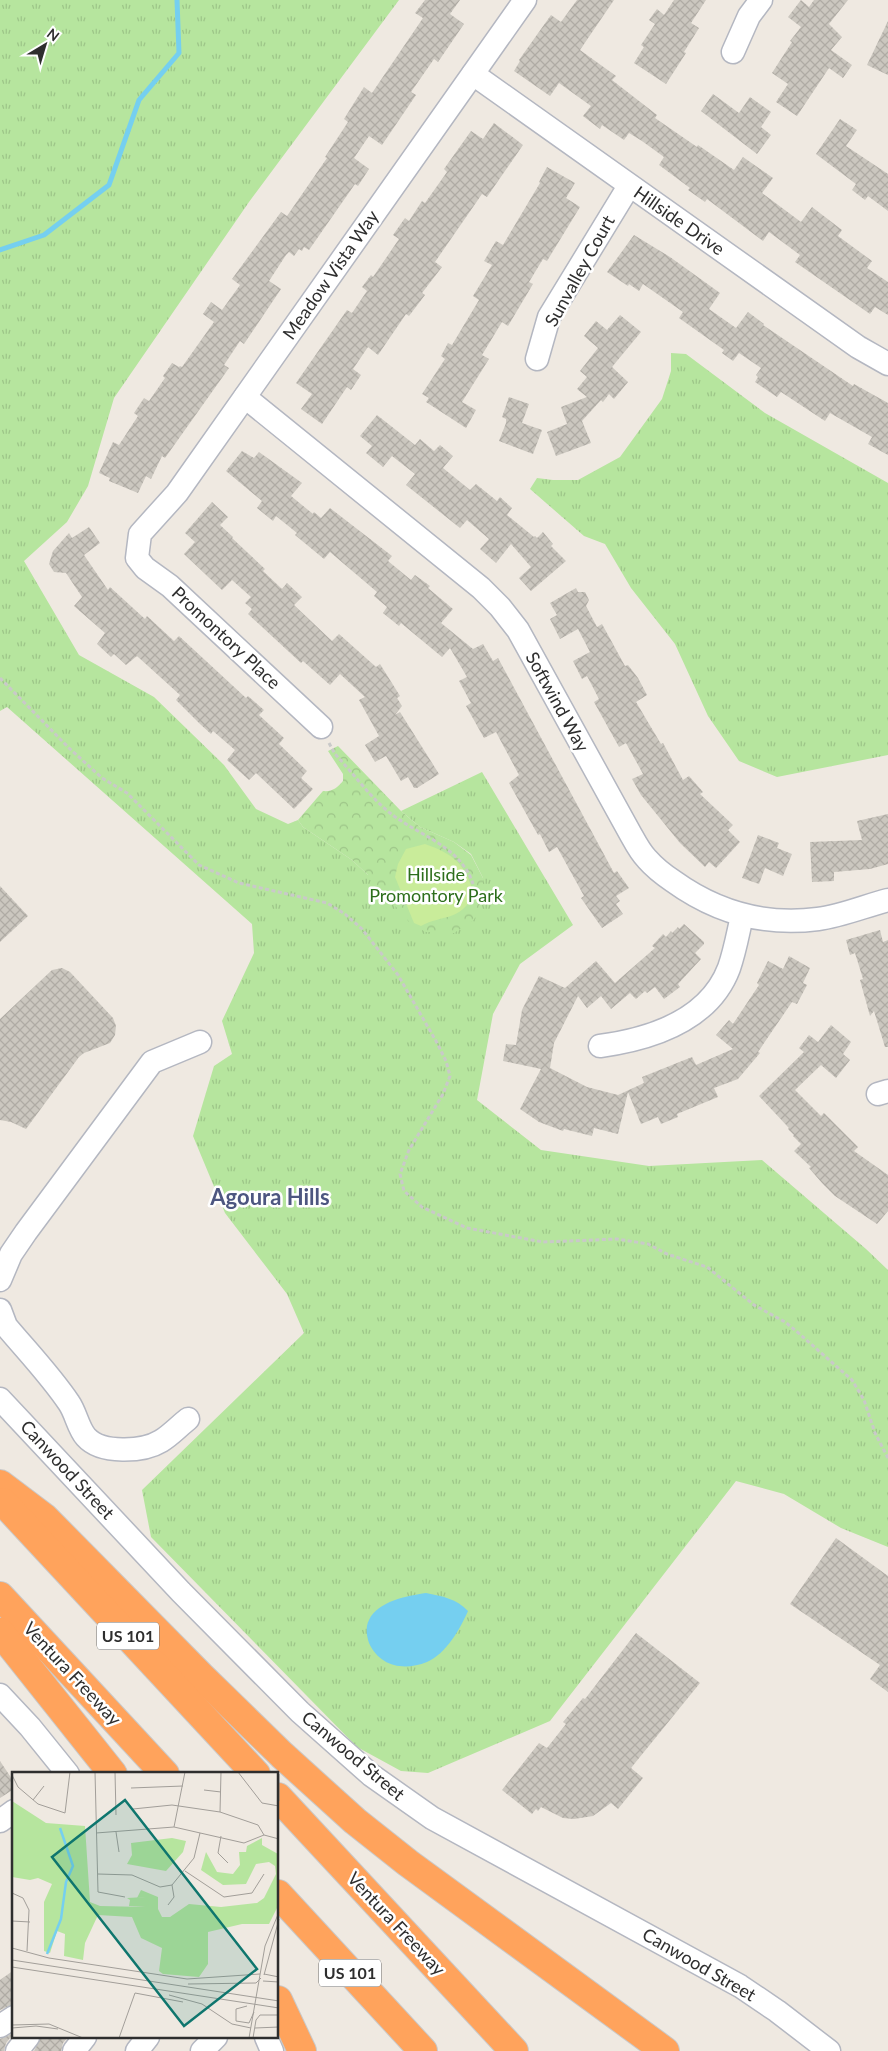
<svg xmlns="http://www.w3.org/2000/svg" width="888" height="2051" viewBox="0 0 888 2051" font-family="Lato,sans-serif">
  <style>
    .grass { fill: url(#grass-tufts) }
    .forest { fill: url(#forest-crowns) }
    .pitch { fill: #c9ec9a }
    .water { fill: #75cff0 }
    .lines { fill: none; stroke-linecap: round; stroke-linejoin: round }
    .stream { stroke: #75cff0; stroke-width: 5 }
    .building { fill: url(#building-cross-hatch) }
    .minor-casing { stroke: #b4b7c1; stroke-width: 25 }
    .highway-casing { stroke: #c9c9c9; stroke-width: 30 }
    .path { stroke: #c9c9c9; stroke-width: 3; stroke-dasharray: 4 2.5; stroke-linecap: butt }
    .minor { stroke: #fff; stroke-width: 22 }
    .highway { stroke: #ffa35c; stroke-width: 28 }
    .labels { text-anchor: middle; stroke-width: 5; stroke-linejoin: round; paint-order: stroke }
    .shield { fill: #fff; stroke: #6d6d6d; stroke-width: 1 }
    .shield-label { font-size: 16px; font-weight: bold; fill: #2e2e2e }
    .street-label { font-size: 18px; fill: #2e2e2e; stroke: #fff }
    .park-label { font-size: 18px; fill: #2c6e1b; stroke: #fff }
    .district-label { font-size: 22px; font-weight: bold; fill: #4d5680; stroke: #fff }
    .inset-river { fill: none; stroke: #75cff0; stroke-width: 2.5 }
    .inset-road { fill: none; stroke: #a29e99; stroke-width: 1 }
    .view { fill: #0f766e; fill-opacity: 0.15; stroke: #0f766e; stroke-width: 2.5 }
    .inset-edge { fill: none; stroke: #2e2e2e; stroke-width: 2.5 }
  </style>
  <defs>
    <pattern id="grass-tufts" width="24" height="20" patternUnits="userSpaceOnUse" patternTransform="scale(1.25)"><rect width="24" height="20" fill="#b6e59e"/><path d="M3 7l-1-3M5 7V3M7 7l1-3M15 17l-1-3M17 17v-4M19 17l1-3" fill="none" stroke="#9dc588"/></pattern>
    <pattern id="forest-crowns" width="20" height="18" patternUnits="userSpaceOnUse" patternTransform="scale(1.25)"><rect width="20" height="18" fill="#b6e59e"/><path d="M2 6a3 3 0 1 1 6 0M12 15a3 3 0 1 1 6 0" fill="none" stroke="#9dc588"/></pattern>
    <pattern id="building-cross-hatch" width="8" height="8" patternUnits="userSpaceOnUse" patternTransform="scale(1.25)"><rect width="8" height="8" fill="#cbc7bf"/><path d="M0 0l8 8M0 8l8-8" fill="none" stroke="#afaba4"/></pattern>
  </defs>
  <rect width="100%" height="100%" fill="#efe9e1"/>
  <g class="grass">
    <path d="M0,0H399L249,202L114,398L88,486L67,522L24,561L79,655L154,697L224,765L256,809L288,824L298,820L303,827L352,860L368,875L483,878L471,854L454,842L420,827L401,811L482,772L573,925L520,964L493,1014L477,1100L541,1150L649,1166L762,1160L866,1249L888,1270V1547L841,1528L784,1494L736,1481L550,1721L428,1773L401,1771L357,1747L151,1537L142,1490L304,1333L287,1294L225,1213L193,1136L214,1066L232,1054L222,1021L254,953L252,924L7,707L0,711Z"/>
    <path d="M671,353L686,354L765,413L888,483V755L777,777L739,761L708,716L675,644L631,588L605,544L584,536L530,489L537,478L553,480H578L620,457L662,399L671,371Z"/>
  </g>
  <path class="forest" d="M338,746L401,811L420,827L454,842L471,855L483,878L482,900L474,920L454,933L426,932L412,925L368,875L352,860L303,827L298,820L323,791C332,792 337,788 343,781V774L328,751Z"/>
  <path class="pitch" d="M425,844C454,854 466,865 474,895C459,922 443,914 421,926L414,923L395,877L398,864L406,849Z"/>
  <path class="water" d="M426,1593C442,1596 457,1599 468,1611C460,1629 446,1654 427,1662C404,1671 380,1667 369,1643C367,1637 365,1627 369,1620C378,1601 407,1596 426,1593Z"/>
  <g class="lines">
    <path class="stream" d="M0,250L44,235L109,185L139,100L179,53L177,0"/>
  </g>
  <g class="building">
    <path d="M425,0H460L450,14L464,24L438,62L434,59L411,92L416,95L382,145L369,136L354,158L369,169L358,186L355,184L309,250L304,247L302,251L299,249L294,256L289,252L286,255L269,281L281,289L244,344L240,341L224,365L229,368L165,458L162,456L151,479L146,476L138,493L109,481L110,478L99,473L113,442L119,445L138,416L134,413L144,398L149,401L165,378L163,376L172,363L179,367L180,366L182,367L214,322L203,314L211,302L222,310L240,285L232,279L281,212L287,216L327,158L325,157L348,122L344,119L364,87L372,93L423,18L415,13Z"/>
    <path d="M577,0H614L580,50L616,76L612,80L657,115L655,118L697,147L698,145L734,170L743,157L773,178L762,193L801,222L812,207L842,230L838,236L872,261L867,268L888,282V315L875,307L870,314L795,262L800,255L769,232L763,241L707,199L705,202L688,190L690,188L659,165L664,157L642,141L629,133L624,140L602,125L600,129L583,116L591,106L559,83L550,96L514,71L520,61L519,60L551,15L561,22Z"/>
    <path d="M674,0H706L691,23L699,28L684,52L686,53L666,84L634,63L644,47L641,45L655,24L649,20L657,9L664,15Z"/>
    <path d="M801,0L809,7L814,0H848L829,24L842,37L831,50L852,65L843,78L829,68L797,116L776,102L788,84L772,73L792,42L790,41L801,27L788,17Z"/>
    <path d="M888,21V75L867,65Z"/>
    <path d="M713,94L739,113L750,97L771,112L761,127L771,135L757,154L701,111Z"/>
    <path d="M840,119L857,130L846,146L888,174V211L868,196L865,200L852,190L856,184L816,154Z"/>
    <path d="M494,123L523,145L487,197L482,194L435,262L442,267L422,293L425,295L409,316L406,314L378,355L368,347L353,369L361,375L351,390L347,387L322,424L301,409L312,394L296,383L347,310L352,313L367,291L362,287L371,275L373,277L399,239L393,235L405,218L409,221L422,201L425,203L447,172L444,169L471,131L483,139Z"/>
    <path d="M547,167L575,183L566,198L580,207L547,261L543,259L529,282L533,284L508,326L502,322L482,355L489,359L462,402L476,410L466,428L426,402L429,398L422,394L445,359L441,356L448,343L452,345L479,300L473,296L492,265L484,261L496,241L503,245L540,183L539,182Z"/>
    <path d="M634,235L670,257L720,293L709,309L736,328L748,312L764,324L763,325L853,386L854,384L888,403V455L868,444L872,437L830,413L825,421L781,392L777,397L755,382L758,377L756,375L761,368L739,353L733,361L722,353L724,350L679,318L683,312L643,284L639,291L629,284L628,286L607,272Z"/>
    <path d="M620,315L641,332L612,367L628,382L614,399L609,394L603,402L601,400L582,421L591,443L556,456L547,432L567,424L561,407L587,397L577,389L587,377L580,371L598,348L584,336L596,321L607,330Z"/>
    <path d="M509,397L529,404L522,423L542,430L533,454L499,441L506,423V419L502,417Z"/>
    <path d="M377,415L415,445L420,439L434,451L440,445L453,456L443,468L470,490L476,484L497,501L500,497L512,508L507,515L534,537L535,536L537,538L543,532L553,544L551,546L566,561L531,591L519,578L531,567L511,544L496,563L480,549L489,539L467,520L460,528L406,485L415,474L392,456L383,467L366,453L372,446L360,436Z"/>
    <path d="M242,451L254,458L259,452L302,483L291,496L313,514L314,512L321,518L330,508L392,556L388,561L411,580L415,575L430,586L428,588L453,609L441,623L473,649L483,644L493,661L498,658L614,873L617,871L629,888L616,896L620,901L616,904L623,914L602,928L581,898L584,896L557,847L549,852L540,834L538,835L509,783L519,775L496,732L484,738L466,706L471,703L459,681L467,677L450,648L442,657L401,623L399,626L383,613L387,607L374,596L377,592L330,552L324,559L295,535L297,533L276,516L273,521L257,508L262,501L226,471Z"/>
    <path d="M212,502L228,517L220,525L233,537L232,538L265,569L263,571L282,589L287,583L302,597L294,605L332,641L339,634L376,667L380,664L400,696L397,698L402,706L395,715L400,712L439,774L417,788H414L408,777L401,781L386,756L375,762L365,745L379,736L359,700L365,697L340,674L330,685L303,661L301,663L248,614L252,609L245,603L251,597L232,580L222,590L184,554L195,542L185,533Z"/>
    <path d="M89,527L100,543L84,555L108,590L110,587L145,619L147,616L174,641L179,636L246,698L248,696L264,710L259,715L284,738L279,744L307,771L301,778L313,789L294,809L256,773L249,780L227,760L235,750L213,731L211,734L200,724L176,700L180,695L137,656L126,665L114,654L111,657L97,644L105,633L74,606L82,597L66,573L54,572L49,564L53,551L69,533L72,538Z"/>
    <path d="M576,588L578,592H585L589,600L586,606L597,627L602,624L625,666L628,665L638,678L647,695L636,702L661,744L663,743L683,780L689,776L703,792L700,794L733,825L728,830L740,842L716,868L709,862L705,867L680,843L641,795L632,779L643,774L626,743L619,747L594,702L599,699L587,676L582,679L573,661L590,652L578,629L560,639L550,619L557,615L550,603Z"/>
    <path d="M888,814V864L870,869L834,872V881L812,882L810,842L862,840L857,821Z"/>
    <path d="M758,835L779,843L777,848L792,854L783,876L765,868L759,884L742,878Z"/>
    <path d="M0,886L28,916L0,942Z"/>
    <path d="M684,924L704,942V944L695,953L701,959L678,984L680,987L664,999L655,987L647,993L645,991L636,999L630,993L611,1009L601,996L587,1008L578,996L554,1043L550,1068L587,1087L618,1095L644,1083L642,1077L692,1057L696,1065L733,1049L716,1035L729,1020L733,1024L759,985L757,983L768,961L783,969L789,956L810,968L803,983L807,985L797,1004L792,1002L758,1052L760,1053L738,1079L714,1088L718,1097L677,1114L678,1117L661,1124L658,1117L641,1124L628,1092L618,1134L594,1128L592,1136L564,1129L563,1131L539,1122L520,1109L541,1069L503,1061L506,1044L516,1045L522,1010L539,976L565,988L596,961L615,983L655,948L652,946L663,934L666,937L671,931L672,933L678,927L679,929Z"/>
    <path d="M880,930L883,942L888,940V1047H885L874,1011L870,1016L860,980L863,979L855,953L850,955L846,940Z"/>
    <path d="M62,968L70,972L113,1018L116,1026L115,1035L110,1043L84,1053L79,1057L26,1129L11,1122L0,1120V1019L52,970Z"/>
    <path d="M831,1025L851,1042L843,1054L850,1060L836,1078L821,1065L795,1090L821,1116L824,1113L858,1147L854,1151L888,1175V1211L877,1224L835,1196L822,1183L809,1168L811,1167L794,1151L801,1144L793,1136L794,1135L788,1129L789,1128L759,1096L804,1052L799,1048L809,1035L818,1042Z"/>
    <path d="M836,1538L888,1576V1692L870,1679L880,1665L790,1604Z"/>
    <path d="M636,1633L700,1683L631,1768L643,1778L618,1809L611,1803L593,1816L574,1819L563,1818L541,1807L538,1811L536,1809L532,1814L502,1790L539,1743L547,1748L566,1724L563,1722L583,1698L585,1699Z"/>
    <path d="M0,1761L14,1782V1789L0,1798Z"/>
    <path d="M14,1970V2004L0,2010V1980Z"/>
    <path d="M14,2033L6,2043L4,2051H0V2039Z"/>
    <path d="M41,2037H68L63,2043L61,2051H34Z"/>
  </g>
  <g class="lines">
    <g class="minor-casing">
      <g id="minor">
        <path d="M733,52L749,16L761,0"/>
        <path d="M473,74L858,347L888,364"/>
        <path d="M537,359L549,317L629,186"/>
        <path d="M245,397L481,588L500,607L518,630L630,833C635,842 640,852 647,859C654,867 664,875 673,881C716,912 765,926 818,919C841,916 865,906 888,900"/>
        <path d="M321,727L170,586L145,568L137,558L140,534L177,493L525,0"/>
        <path d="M600,1046C651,1039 709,1021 729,968C735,951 738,933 742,916"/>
        <path d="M878,1094L888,1091"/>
        <path d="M0,1280L11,1254L26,1232L152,1062L200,1042"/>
        <path d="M0,1310L6,1326C27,1351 51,1376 69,1403C76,1413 78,1428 86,1437C101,1454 143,1452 161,1441C171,1435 179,1426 188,1419"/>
        <path d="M0,1399L181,1592L300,1712L371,1775L432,1818L740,1986L777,2011L829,2051"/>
        <path d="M0,1695L30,1727L68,1774"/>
        <path d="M0,1821L14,1811"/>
        <path d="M0,2026L14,2017"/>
        <path d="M266,2037L272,2051"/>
        <path d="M17,2051L28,2037"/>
        <path d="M74,2051L85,2037"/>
        <path d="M137,2051L148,2037"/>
        <path d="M202,2051L216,2037"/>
      </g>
    </g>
    <g class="highway-casing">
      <g id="highway">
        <path d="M0,1484L45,1518L201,1676L282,1755L355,1821L408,1863L665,2051"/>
        <path d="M3,1502L256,1774"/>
        <path d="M0,1596L165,1774"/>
        <path d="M0,1632L113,1774"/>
        <path d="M278,1797L514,2051"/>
        <path d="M278,1894L423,2051"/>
        <path d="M278,2000L302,2051"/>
      </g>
    </g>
    <g class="path">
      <path d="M0,678L69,748L102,778L127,793L199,865L239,883L327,903L345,914L362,929L398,975L436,1041L446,1061L450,1076L443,1094L409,1150L400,1174L404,1191L422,1207L467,1228L543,1242L617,1239L648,1244L667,1254L707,1267L754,1305L785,1322L795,1330L852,1380L864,1400L875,1433L888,1458"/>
      <path d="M329,743L335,754C353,773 370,797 390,813C419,836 461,846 473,884"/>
    </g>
    <use href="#minor" class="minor"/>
    <use href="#highway" class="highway"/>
  </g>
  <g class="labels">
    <g class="shield">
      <rect x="97" y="1622.5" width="62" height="27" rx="4"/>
      <rect x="319" y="1959.5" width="62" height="27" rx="4"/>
    </g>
    <g class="shield-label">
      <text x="128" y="1642">US 101</text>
      <text x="350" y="1979">US 101</text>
    </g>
    <g class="street-label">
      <text transform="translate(679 221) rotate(35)" y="6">Hillside Drive</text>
      <text transform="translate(580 271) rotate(-61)" y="6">Sunvalley Court</text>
      <text transform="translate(331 275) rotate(-55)" y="6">Meadow Vista Way</text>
      <text transform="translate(226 638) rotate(43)" y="6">Promontory Place</text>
      <text transform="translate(557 702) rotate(61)" y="6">Softwind Way</text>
      <text transform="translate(67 1470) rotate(47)" y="6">Canwood Street</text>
      <text transform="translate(72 1674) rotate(47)" y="6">Ventura Freeway</text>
      <text transform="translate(353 1756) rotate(40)" y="6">Canwood Street</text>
      <text transform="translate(396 1924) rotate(47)" y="6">Ventura Freeway</text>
      <text transform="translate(699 1965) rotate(30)" y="6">Canwood Street</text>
    </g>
    <g class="park-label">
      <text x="436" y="881">Hillside<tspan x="436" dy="21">Promontory Park</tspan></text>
    </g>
    <g class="district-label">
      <text x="270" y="1205">Agoura Hills</text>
    </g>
  </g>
  <g transform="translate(12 1772)">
    <rect width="266" height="266" fill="#efe9e1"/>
    <path d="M0,29L34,51L73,54L78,130L88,134L133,135V125L125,126L129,118L146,125V137L150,145H158L177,132L209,135L245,131L252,126L264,102L263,94L257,90L244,92L234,112L211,113L189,98L194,80L205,100L221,102L228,93L227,80H234L235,74L250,66V73L266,82V134L257,152H230L196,160V192L187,205L151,202L147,199L150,176L129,166L120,145L86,143L73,171L71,188L52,184L53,162L45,159L38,181L32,179V130L40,112L26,106L18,108L0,105ZM160,66L174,69L171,80L154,99L115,92L120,83L119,71Z" fill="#b6e59e"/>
    <path d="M133,125L138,131L133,135L117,134L118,128L115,126Z" fill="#b6e59e"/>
    <path class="inset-river" d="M35,182L49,147L54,110L61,94L48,56"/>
    <path class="inset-road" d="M83,0L86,120L113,125M103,0L104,43M226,0L250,31L267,34M267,2V29M0,3L6,15L26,32L53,41L58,0M119,16L171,14M192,18L209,20M21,28L32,14M121,37L160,33L208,40L246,53L252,63M208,40L209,0M162,55L173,0M104,60L107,80M84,61L162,55L232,71L252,63L267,67M209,64L206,81L216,91M173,99L212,125L240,121L252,102M86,102L120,103L148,115L160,113L182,86L188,61M0,121L11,126L17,138L15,179M156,133L162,125L160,113M0,149L18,150M0,176L37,186L175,207L248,202M0,188L267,229M0,195L267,236M252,202L267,205M252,203L267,147M251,209L267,210M176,212L244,211L249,206M157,223L190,232L220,252L239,256M235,234L224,237V249L237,251L242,240M244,248L248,243H267M0,253L37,252L71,266M0,256L24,254L46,257M243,256L267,255M107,266L123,221L171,230M237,266L253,174L267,140M241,266L244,248"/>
    <path class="view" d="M113,28L245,197L172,254L40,85Z"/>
    <rect width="266" height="266" class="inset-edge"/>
  </g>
  <g transform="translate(45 45) rotate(38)" stroke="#ffffff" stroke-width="4" paint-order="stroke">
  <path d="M0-4L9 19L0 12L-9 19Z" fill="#2e2e2e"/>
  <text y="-8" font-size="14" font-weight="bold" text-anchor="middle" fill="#2e2e2e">N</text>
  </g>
</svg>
